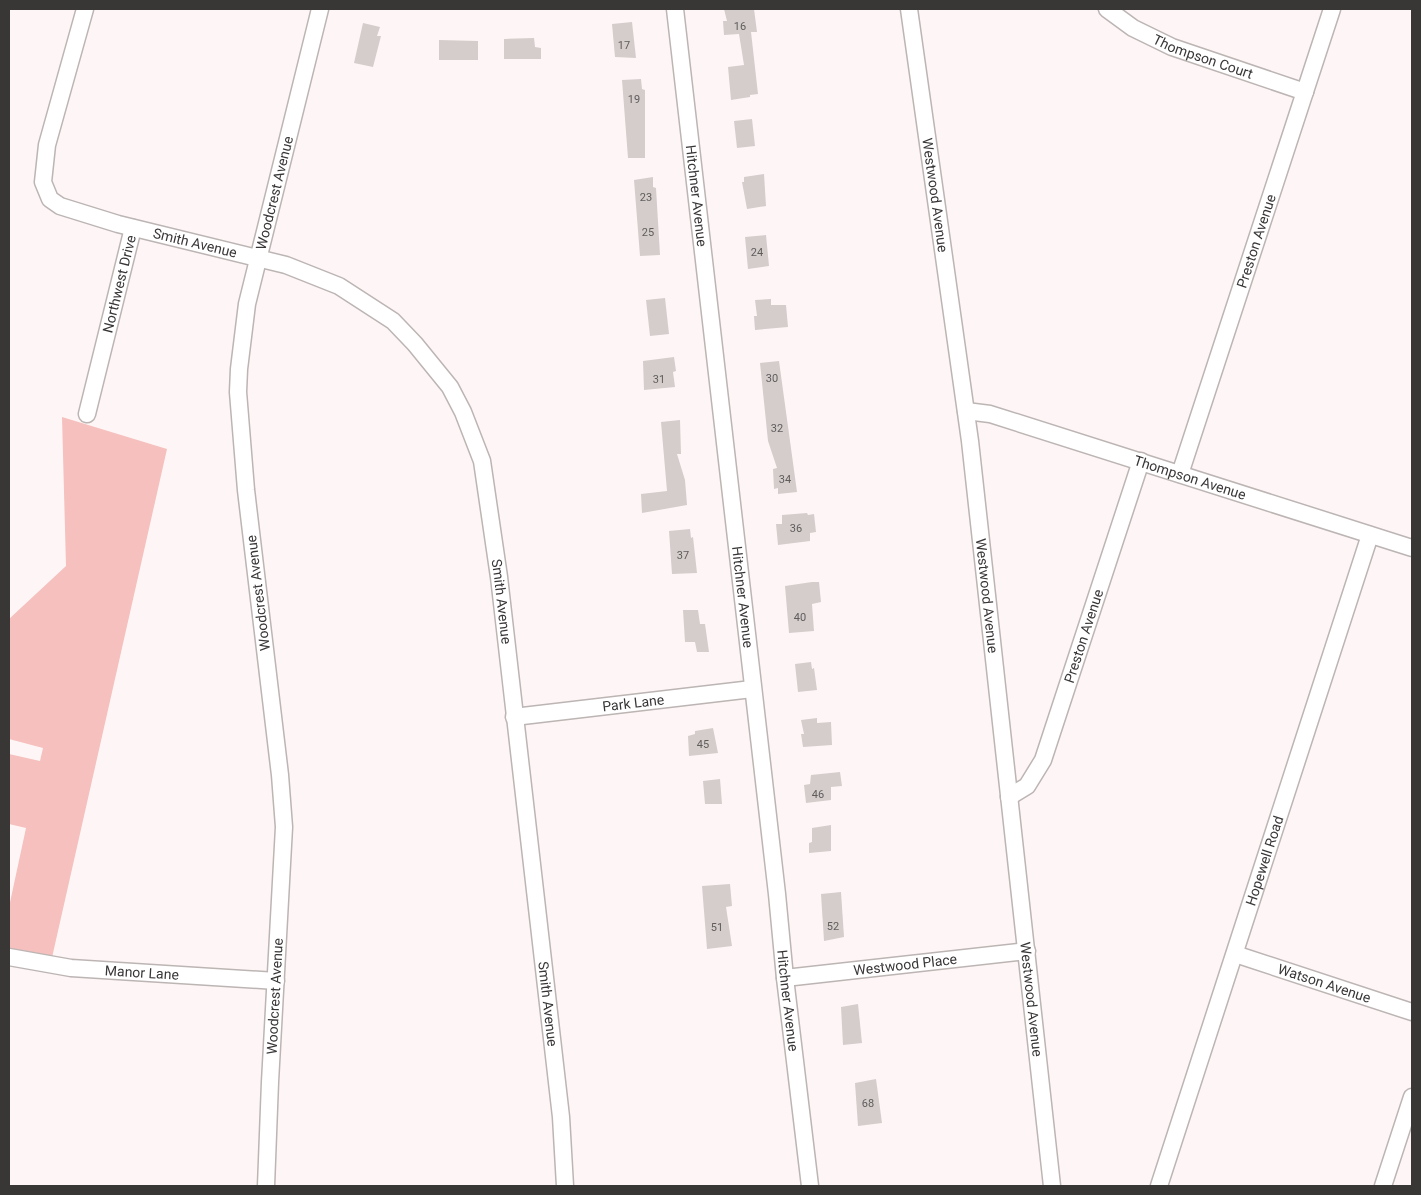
<svg xmlns="http://www.w3.org/2000/svg" width="1421" height="1195" viewBox="0 0 1421 1195" font-family="Roboto,sans-serif">
  <style>
    .green { fill: #f5c0bd }
    .building { fill: #d4cdcc }
    .lines { fill: none; stroke-linecap: round; stroke-linejoin: round }
    .street-casing { stroke: #bcb5b4; stroke-width: 19 }
    .street { stroke: #fff; stroke-width: 16 }
    .labels { text-anchor: middle; stroke-width: 4; stroke-linejoin: round; paint-order: stroke }
    .number-label { font-size: 11px; fill: #605c5c }
    .street-label { font-size: 14px; fill: #393636; stroke: #fff }
  </style>
  <rect width="100%" height="100%" fill="#fef6f6"/>
  <path class="green" d="M62,417L167,449L51,962L9,952V907L26,828L9,824V754L40,761L43,748L9,739V619L66,566Z"/>
  <g class="building">
    <path d="M724,9H754L757,32H751L758,94L750,95V97L731,100L728,67L744,65L739,34L724,35L723,21H727Z"/>
    <path d="M632,22L636,58L615,57L612,24Z"/>
    <path d="M363,23L380,27L377,36H381L373,67L354,63Z"/>
    <path d="M534,38L535,47L541,48V59H504V39Z"/>
    <path d="M439,40L478,41V60H439Z"/>
    <path d="M641,79L642,89L645,90V158H628L622,80Z"/>
    <path d="M752,119L755,146L737,148L734,121Z"/>
    <path d="M764,174L766,206L747,209L742,182H744V177Z"/>
    <path d="M653,177V187L656,188L660,255L640,256L634,180Z"/>
    <path d="M766,235L769,266L748,269L745,237Z"/>
    <path d="M665,298L669,334L650,336L646,300Z"/>
    <path d="M771,299V305H786L788,327L755,330L754,316H757L755,300Z"/>
    <path d="M674,357L676,371L673,372L675,387L644,390L643,361Z"/>
    <path d="M779,361L797,492L778,494V488L774,489L773,469L777,468L768,441L760,363Z"/>
    <path d="M680,420L681,454H677L685,480L687,505L642,513L641,494L667,491L661,422Z"/>
    <path d="M807,513L808,515L814,514L816,532L810,533V541L778,545L776,524H782V515Z"/>
    <path d="M690,529L691,538L693,537L697,573L672,574L669,531Z"/>
    <path d="M812,582H819L821,602L812,604L814,631L789,633L785,586Z"/>
    <path d="M683,610H698L700,624H705L709,652H697L695,642H685Z"/>
    <path d="M811,662L812,669L814,668L817,690L798,692L795,664Z"/>
    <path d="M817,718V723L831,722L832,745L803,747L801,734H804L801,720Z"/>
    <path d="M713,728L718,753L689,756L688,736L695,734V731Z"/>
    <path d="M840,772L842,786L831,787V800L806,803L804,785L810,784L811,775Z"/>
    <path d="M720,779L722,804H705L703,781Z"/>
    <path d="M831,825V851L809,853V843L812,842V828Z"/>
    <path d="M730,884L732,906L726,907L732,946L707,949L702,886Z"/>
    <path d="M841,892L844,937L824,941L821,894Z"/>
    <path d="M858,1004L862,1043L843,1045L841,1007Z"/>
    <path d="M876,1079L882,1123L858,1126L855,1083Z"/>
  </g>
  <g class="lines">
    <g class="street-casing">
      <g id="street">
        <path id="s1" d="M85,9L47,145L43,182L50,199L60,206L118,224L286,265L339,286L393,321L415,344L450,387L463,412L482,461L499,577L561,1117L565,1186"/>
        <path id="s2" d="M675,9L777,894L785,978L810,1186"/>
        <path id="s3" d="M909,9L970,441L1052,1186"/>
        <path id="s4" d="M1107,9L1133,28L1172,47L1305,92"/>
        <path id="s5" d="M966,411L990,414L1412,548"/>
        <path id="s6" d="M87,414L133,228"/>
        <path id="s7" d="M1180,474L1332,9"/>
        <path id="s8" d="M514,717L752,689"/>
        <path id="s9" d="M1009,797L1027,786L1043,760L1141,461"/>
        <path id="s10" d="M1235,954L1412,1012"/>
        <path id="s11" d="M9,957L71,968L276,981"/>
        <path id="s12" d="M785,978L1027,951"/>
        <path id="s13" d="M266,1186L270,1082L284,827L280,775L246,490L238,392L239,369L247,304L320,9"/>
        <path id="s14" d="M1159,1186L1370,535"/>
        <path d="M1383,1186L1412,1097"/>
      </g>
    </g>
    <use href="#street" class="street"/>
  </g>
  <g class="labels">
    <g class="number-label">
      <text x="740" y="30">16</text>
      <text x="624" y="49">17</text>
      <text x="634" y="103">19</text>
      <text x="646" y="201">23</text>
      <text x="648" y="236">25</text>
      <text x="757" y="256">24</text>
      <text x="772" y="382">30</text>
      <text x="659" y="383">31</text>
      <text x="777" y="432">32</text>
      <text x="785" y="483">34</text>
      <text x="796" y="532">36</text>
      <text x="683" y="559">37</text>
      <text x="800" y="621">40</text>
      <text x="703" y="748">45</text>
      <text x="818" y="798">46</text>
      <text x="833" y="930">52</text>
      <text x="717" y="931">51</text>
      <text x="868" y="1107">68</text>
    </g>
    <g class="street-label">
      <text dy="5" stroke="none"><textPath href="#s4" startOffset="108">Thompson Court</textPath></text>
      <text dy="5" stroke="none"><textPath href="#s13" startOffset="1000">Woodcrest Avenue</textPath></text>
      <text dy="5" stroke="none"><textPath href="#s2" startOffset="188">Hitchner Avenue</textPath></text>
      <text dy="5" stroke="none"><textPath href="#s3" startOffset="188">Westwood Avenue</textPath></text>
      <text dy="5" stroke="none"><textPath href="#s7" startOffset="245">Preston Avenue</textPath></text>
      <text dy="5" stroke="none"><textPath href="#s1" startOffset="349">Smith Avenue</textPath></text>
      <text dy="5" stroke="none"><textPath href="#s6" startOffset="134">Northwest Drive</textPath></text>
      <text dy="5" stroke="none"><textPath href="#s5" startOffset="234">Thompson Avenue</textPath></text>
      <text transform="translate(258 593) rotate(-97)" y="5">Woodcrest Avenue</text>
      <text dy="5" stroke="none"><textPath href="#s3" startOffset="592">Westwood Avenue</textPath></text>
      <text dy="5" stroke="none"><textPath href="#s2" startOffset="592">Hitchner Avenue</textPath></text>
      <text dy="5" stroke="none"><textPath href="#s1" startOffset="874">Smith Avenue</textPath></text>
      <text dy="5" stroke="none"><textPath href="#s9" startOffset="182">Preston Avenue</textPath></text>
      <text dy="5" stroke="none"><textPath href="#s8" startOffset="120">Park Lane</textPath></text>
      <text dy="5" stroke="none"><textPath href="#s14" startOffset="342">Hopewell Road</textPath></text>
      <text dy="5" stroke="none"><textPath href="#s12" startOffset="121">Westwood Place</textPath></text>
      <text dy="5" stroke="none"><textPath href="#s11" startOffset="134">Manor Lane</textPath></text>
      <text dy="5" stroke="none"><textPath href="#s10" startOffset="94">Watson Avenue</textPath></text>
      <text dy="5" stroke="none"><textPath href="#s13" startOffset="190">Woodcrest Avenue</textPath></text>
      <text dy="5" stroke="none"><textPath href="#s3" startOffset="998">Westwood Avenue</textPath></text>
      <text dy="5" stroke="none"><textPath href="#s2" startOffset="998">Hitchner Avenue</textPath></text>
      <text dy="5" stroke="none"><textPath href="#s1" startOffset="1279">Smith Avenue</textPath></text>
    </g>
  </g>
  <rect width="1421" height="1195" fill="none" stroke="#393636" stroke-width="20"/>
</svg>
